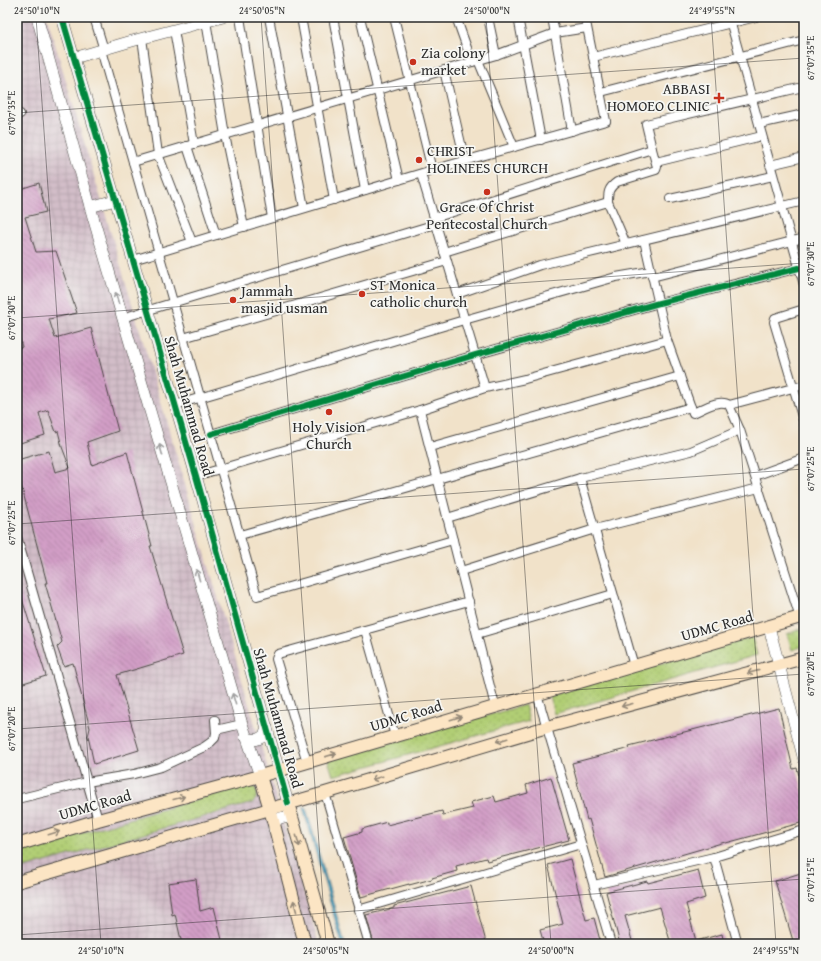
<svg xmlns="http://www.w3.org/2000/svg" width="821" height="961" viewBox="0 0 821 961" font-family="'Gentium Book Plus',serif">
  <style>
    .industrial { fill: url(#industrial-grid) }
    .grass { fill: url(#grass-dots); stroke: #6e7c50 }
    .water { fill: url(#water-waves); stroke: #396878 }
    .building { fill: url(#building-back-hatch) }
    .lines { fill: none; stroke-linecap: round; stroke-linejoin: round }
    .minor-casing { stroke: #494643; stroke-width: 10 }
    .tertiary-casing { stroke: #494643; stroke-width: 12 }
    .secondary-casing { stroke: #494643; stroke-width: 14 }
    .minor { stroke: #fff; stroke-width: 8 }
    .tertiary { stroke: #fff; stroke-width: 11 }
    .secondary { stroke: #fce5c4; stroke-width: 12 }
    .cycleway-casing { stroke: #f6f6f2; stroke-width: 8 }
    .cycleway { stroke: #00873e; stroke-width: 6 }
    .oneway { stroke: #a0a0a0 }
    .oneway2 { stroke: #948878 }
    .ticks { fill: none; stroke: #2b2b2b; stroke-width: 1; stroke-opacity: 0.45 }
    .poi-dot { fill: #c8321e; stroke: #f6f6f2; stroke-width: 1.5 }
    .labels { text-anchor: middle; stroke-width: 3.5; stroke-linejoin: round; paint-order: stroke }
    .poi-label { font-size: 15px; fill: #2b2b2b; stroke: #f6f6f2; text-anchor: start }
    .street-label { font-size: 15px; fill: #2b2b2b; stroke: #f6f6f2 }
    .neatline { fill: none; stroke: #2b2b2b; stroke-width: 1.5 }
    .ticks-label { font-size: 10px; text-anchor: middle; fill: #2b2b2b }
  </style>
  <defs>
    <pattern id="industrial-grid" width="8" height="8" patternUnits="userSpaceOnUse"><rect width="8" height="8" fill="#d2bdc8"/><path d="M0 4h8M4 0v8" fill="none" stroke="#b4a3ac"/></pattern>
    <pattern id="grass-dots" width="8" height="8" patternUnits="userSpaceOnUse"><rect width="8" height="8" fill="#b1ce75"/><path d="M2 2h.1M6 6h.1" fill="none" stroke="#98b165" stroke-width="1.8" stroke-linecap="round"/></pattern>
    <pattern id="water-waves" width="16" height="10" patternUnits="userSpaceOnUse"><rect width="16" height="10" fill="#47a6c6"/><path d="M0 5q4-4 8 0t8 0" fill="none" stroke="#3b87a1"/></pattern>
    <pattern id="building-back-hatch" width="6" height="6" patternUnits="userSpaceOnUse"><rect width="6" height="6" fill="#d29ec6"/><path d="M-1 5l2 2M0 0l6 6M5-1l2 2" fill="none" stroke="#ab81a1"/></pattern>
  </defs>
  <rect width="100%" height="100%" fill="#f6f6f2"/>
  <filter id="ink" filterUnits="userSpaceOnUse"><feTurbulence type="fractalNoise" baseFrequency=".025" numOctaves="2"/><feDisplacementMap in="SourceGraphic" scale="8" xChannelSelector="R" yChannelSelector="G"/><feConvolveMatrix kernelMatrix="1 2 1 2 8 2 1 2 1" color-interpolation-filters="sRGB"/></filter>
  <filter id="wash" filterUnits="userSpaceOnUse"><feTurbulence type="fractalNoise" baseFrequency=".012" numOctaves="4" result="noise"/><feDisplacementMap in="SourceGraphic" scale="16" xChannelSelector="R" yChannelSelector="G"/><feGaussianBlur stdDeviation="0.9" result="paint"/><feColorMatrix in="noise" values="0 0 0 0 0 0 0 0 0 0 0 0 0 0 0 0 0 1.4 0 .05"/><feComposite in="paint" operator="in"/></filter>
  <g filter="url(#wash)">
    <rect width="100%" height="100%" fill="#f1e2c9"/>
    <path class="industrial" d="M17,17H47L149,361L319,944H17Z"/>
    <g class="grass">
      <path d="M804,628V646L792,650L787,634Z"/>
      <path d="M752,637L757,655L554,714L549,696Z"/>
      <path d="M525,705L529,721L333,776L328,760Z"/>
      <path d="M249,784C259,788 260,797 252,803L17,870V852Z"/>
    </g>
    <path class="water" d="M303,808H306L345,944H342Z"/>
    <g id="blocks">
      <g class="building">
        <path d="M39,183L46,212L25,217L36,252L56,251L77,313L49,319L55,338L91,328L118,431L87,442L92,465L127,452L152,546H150L183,655L117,675L139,750L94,764L88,736L90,728L73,663L64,666L57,647L62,642L45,583H47L20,481H19L17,476V460L49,451L55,472L70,468L62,447L58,431L56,432L48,410L39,413L45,435L17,444V349L22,347L17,328V190Z"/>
        <path d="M17,589H19L46,676L17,685Z"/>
        <path d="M779,708L793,769L797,768L804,796V822L726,843L725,842L605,877L589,819L587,820L572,763L630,748L629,746Z"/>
        <path d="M551,777L569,840L487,861L486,858L456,866L457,871L432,878V879L409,885V884L361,897L344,837L362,832V829L387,822V825L442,811L443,815L473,808L471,802L494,796L496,802L528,793L526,785Z"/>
        <path d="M570,859L586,920L594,918L601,944H544L540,930L563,924L548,865Z"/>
        <path d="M698,870L705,898L686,904L696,941L722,934L724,944H671L660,907L625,916L633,944H620L606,892L647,881L648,883Z"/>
        <path d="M804,872V941L794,944L775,881Z"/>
        <path d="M196,879L200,911L214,907L223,944H182L175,914L172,915L168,883Z"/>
        <path d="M471,886L486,942L477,944H374L366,915L394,908V906Z"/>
      </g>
    </g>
  </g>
  <g filter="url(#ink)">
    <use href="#blocks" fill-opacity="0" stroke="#494643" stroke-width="1"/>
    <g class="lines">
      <g class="minor-casing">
        <g id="minor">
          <path d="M94,17L104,50"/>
          <path d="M240,17L272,218"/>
          <path d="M269,17L304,208"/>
          <path d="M301,17L334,200"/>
          <path d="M333,17L365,190"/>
          <path d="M360,17L399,180"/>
          <path d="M394,17L432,170"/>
          <path d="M456,17L472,62"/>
          <path d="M488,17L496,55"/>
          <path d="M518,17L541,140"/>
          <path d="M552,17L572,131"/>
          <path d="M729,17L804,285"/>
          <path d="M206,21L225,135L244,227"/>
          <path d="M174,30L194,144"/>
          <path d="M142,38L158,154L192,242"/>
          <path d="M101,50L257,596L453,540"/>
          <path d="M593,57L756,17"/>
          <path d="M478,60L514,147"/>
          <path d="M444,70L465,161"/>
          <path d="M601,92L804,40"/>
          <path d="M17,115L20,114"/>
          <path d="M759,124L804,114"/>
          <path d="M187,146L216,235"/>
          <path d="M652,149L646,124L803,87L804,94"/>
          <path d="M133,162L496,55L555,33L587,28"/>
          <path d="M656,162L762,136"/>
          <path d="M770,165L804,157"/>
          <path d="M421,174L485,388"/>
          <path d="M670,199L773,176"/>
          <path d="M434,218L652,149L657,167L656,170L617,182C608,188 608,193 608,202"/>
          <path d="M644,240L667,340L693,413C703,409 720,398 729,405L740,430L800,618"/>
          <path d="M444,252L608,202L626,244"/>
          <path d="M133,260L432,170L606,121L585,17"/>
          <path d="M652,277L804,238"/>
          <path d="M457,294L540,265L804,201"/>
          <path d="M804,309L775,318L774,322L804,423"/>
          <path d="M122,318L436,224"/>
          <path d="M183,338L447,261"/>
          <path d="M175,405L464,320L616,277L651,271"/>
          <path d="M729,405L804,385"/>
          <path d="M420,410L495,706"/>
          <path d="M211,434L475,355L659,303L799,268"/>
          <path d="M430,447L680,376"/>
          <path d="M196,476L420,410L485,388L525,379L667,340"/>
          <path d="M755,476L804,458"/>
          <path d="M580,478L634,666"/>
          <path d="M447,518L580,478L691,451L740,430"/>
          <path d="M240,535L691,407"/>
          <path d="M17,537L98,820"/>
          <path d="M461,571L595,529L759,488"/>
          <path d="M365,630L395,736"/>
          <path d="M477,634L613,594"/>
          <path d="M537,694L611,944"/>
          <path d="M216,730L242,724"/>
          <path d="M307,762L276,659L278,654L469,601"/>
          <path d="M325,793L369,944"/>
          <path d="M17,799L87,782L134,774L161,767L204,747L211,742L215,738L216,733L215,720"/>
          <path d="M714,857L738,944"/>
          <path d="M594,885L714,857L804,830"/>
          <path d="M358,910L581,844"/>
        </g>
      </g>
      <g class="tertiary-casing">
        <g id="tertiary">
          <path d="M37,17L93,217L242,724L260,776"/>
          <path d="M62,17L196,476L288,803"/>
          <path d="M74,58L132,41L223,17"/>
          <path d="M90,207L115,200"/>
          <path d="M769,627L804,760"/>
          <path d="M245,736C254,743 265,739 267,728"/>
          <path d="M274,829C274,817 285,814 293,821"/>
        </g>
      </g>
      <g class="secondary-casing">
        <g id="secondary">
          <path d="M260,776L270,809L305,944"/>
          <path d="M288,803L328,944"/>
          <path d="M17,845L98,820L260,776L804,616"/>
          <path d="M17,882L325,793L547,727L804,658"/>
        </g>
      </g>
      <use href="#minor" class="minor"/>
      <use href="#tertiary" class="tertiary"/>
      <use href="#secondary" class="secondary"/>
      <g class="cycleway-casing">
        <g id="cycleway">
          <path d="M62,17L196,476L288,803"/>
          <path d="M211,434L475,355L659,303L799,268"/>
        </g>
      </g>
      <use href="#cycleway" class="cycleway"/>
    </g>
    <defs><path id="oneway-shaft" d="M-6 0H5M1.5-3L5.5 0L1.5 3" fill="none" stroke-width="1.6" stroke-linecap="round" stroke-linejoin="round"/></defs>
    <g class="oneway">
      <use href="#oneway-shaft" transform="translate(117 298) rotate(-106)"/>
      <use href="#oneway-shaft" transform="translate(161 450) rotate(-106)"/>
      <use href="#oneway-shaft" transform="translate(198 575) rotate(-106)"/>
      <use href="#oneway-shaft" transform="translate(234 699) rotate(-106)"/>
    </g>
    <g class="oneway2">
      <use href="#oneway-shaft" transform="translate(753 672) rotate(165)"/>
      <use href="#oneway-shaft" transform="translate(627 705) rotate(165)"/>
      <use href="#oneway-shaft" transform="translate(456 718) rotate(-17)"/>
      <use href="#oneway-shaft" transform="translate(502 740) rotate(163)"/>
      <use href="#oneway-shaft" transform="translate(331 755) rotate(-16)"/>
      <use href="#oneway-shaft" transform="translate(377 778) rotate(163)"/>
      <use href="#oneway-shaft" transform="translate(179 798) rotate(-15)"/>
      <use href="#oneway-shaft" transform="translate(54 833) rotate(-17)"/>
      <use href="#oneway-shaft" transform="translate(298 841) rotate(74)"/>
      <use href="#oneway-shaft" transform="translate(295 906) rotate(-105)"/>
    </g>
  </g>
  <path class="ticks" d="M36,17L101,944M261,17L326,944M486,17L551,944M711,17L776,944M17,113L804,58M17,318L804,263M17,524L804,469M17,729L804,674M17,935L804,879"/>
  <g class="poi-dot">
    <circle cx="413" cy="62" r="4"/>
    <path d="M717 92h4v4h4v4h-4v4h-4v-4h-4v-4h4z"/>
    <circle cx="419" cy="160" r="4"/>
    <circle cx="487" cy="192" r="4"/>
    <circle cx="362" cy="294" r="4"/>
    <circle cx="233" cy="300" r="4"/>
    <circle cx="329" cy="412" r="4"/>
  </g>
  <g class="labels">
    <g class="poi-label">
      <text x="421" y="58">Zia colony<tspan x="421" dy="17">market</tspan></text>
      <text x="710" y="94" text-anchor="end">ABBASI<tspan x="710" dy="17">HOMOEO CLINIC</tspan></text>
      <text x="427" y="156">CHRIST<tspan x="427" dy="17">HOLINEES CHURCH</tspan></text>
      <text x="487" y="212" text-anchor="middle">Grace Of Christ<tspan x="487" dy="17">Pentecostal Church</tspan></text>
      <text x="370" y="290">ST Monica<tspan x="370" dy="17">catholic church</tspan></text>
      <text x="241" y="296">Jammah<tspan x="241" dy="17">masjid usman</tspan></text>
      <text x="329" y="432" text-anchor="middle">Holy Vision<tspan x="329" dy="17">Church</tspan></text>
    </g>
    <g class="street-label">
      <text transform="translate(189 406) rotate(74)" y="5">Shah Muhammad Road</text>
      <text transform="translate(717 626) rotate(-16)" y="5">UDMC Road</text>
      <text transform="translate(406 716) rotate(-17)" y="5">UDMC Road</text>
      <text transform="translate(278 718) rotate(74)" y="5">Shah Muhammad Road</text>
      <text transform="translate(95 805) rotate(-16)" y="5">UDMC Road</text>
    </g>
  </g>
  <rect width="821" height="961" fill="none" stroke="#f6f6f2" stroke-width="44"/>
  <rect x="22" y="22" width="777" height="917" class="neatline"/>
  <g class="ticks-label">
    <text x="37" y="14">24°50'10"N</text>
    <text x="262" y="14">24°50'05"N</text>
    <text x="487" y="14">24°50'00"N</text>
    <text x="712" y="14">24°49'55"N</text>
    <text transform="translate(810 58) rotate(-90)" y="4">67°07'35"E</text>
    <text transform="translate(11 113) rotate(-90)" y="4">67°07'35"E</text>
    <text transform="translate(810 264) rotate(-90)" y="4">67°07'30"E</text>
    <text transform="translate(11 318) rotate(-90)" y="4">67°07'30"E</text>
    <text transform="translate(810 469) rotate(-90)" y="4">67°07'25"E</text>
    <text transform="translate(11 523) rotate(-90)" y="4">67°07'25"E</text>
    <text transform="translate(810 674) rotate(-90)" y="4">67°07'20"E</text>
    <text transform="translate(11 729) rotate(-90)" y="4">67°07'20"E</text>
    <text transform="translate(810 880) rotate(-90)" y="4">67°07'15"E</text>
    <text x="101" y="954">24°50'10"N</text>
    <text x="326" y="954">24°50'05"N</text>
    <text x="551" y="954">24°50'00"N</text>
    <text x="776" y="954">24°49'55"N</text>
  </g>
</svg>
